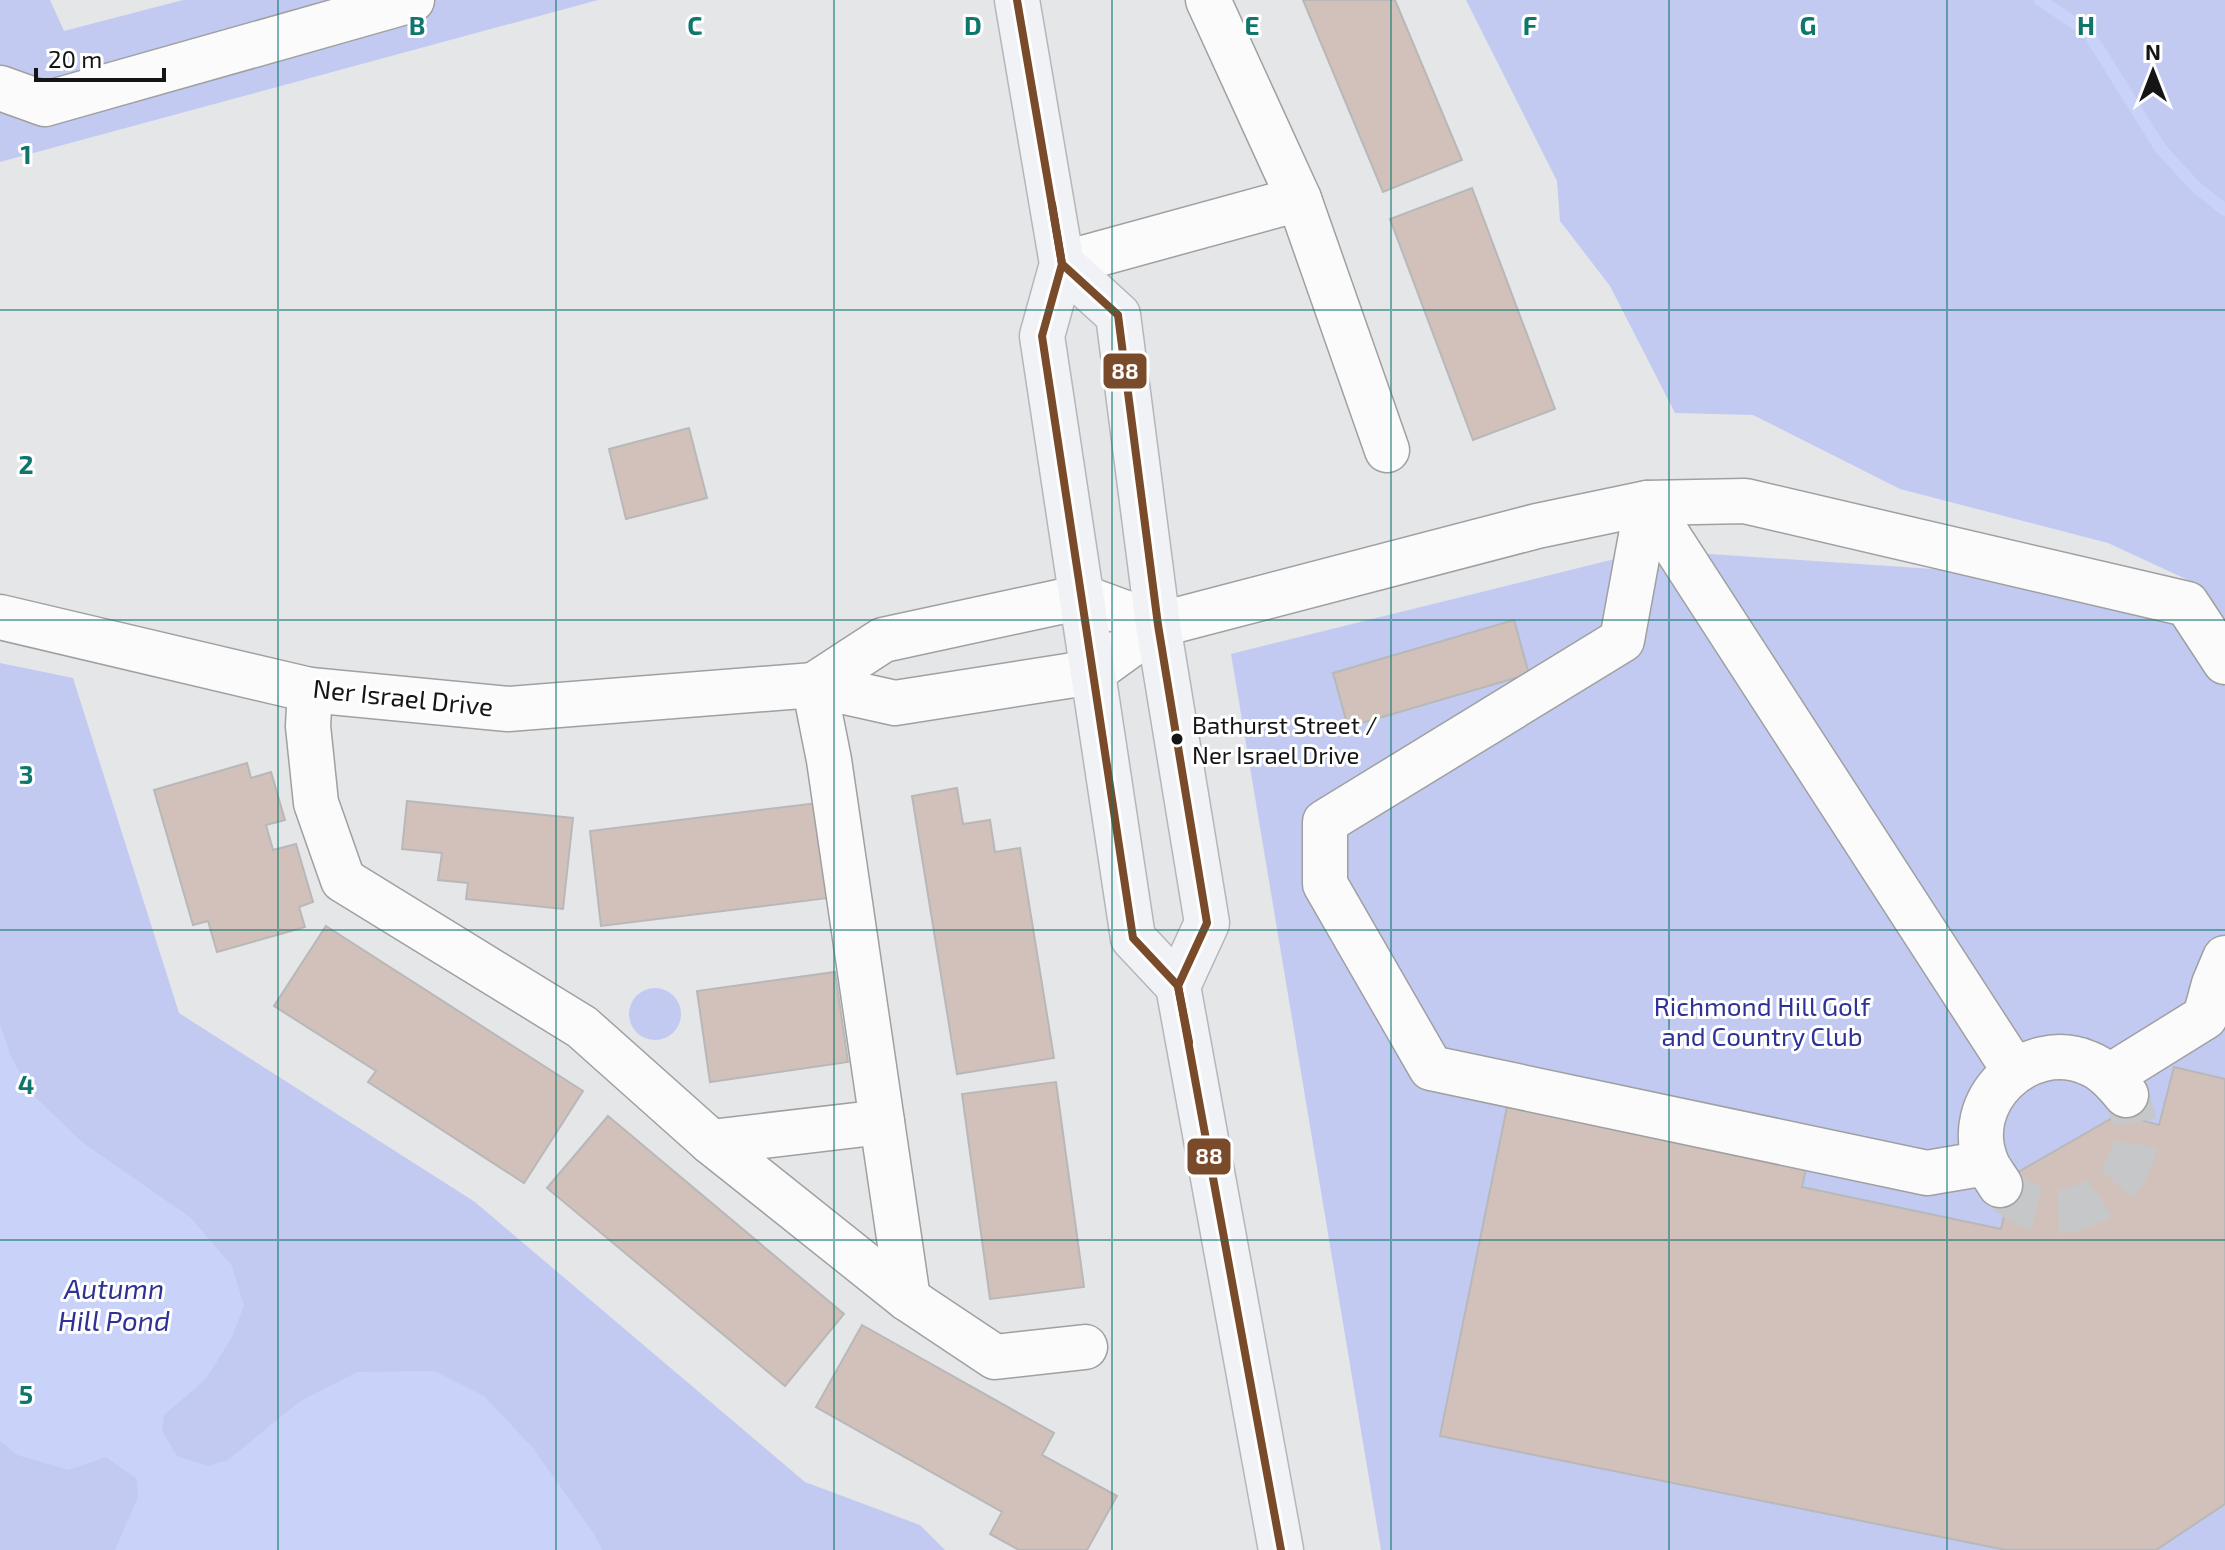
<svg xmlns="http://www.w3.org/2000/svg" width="2225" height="1550" viewBox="0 0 2225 1550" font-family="'Exo 2',sans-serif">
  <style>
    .green { fill: #c2caf2 }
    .water { fill: #c9d2f8 }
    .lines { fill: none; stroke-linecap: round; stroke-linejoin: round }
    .stream { stroke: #c9d2f8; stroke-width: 12 }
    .building { fill: #d2c1ba; stroke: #b8b8b9; stroke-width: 2 }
    .minor-tunnel { stroke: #c6c7c8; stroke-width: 44; stroke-dasharray: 44 22; stroke-linecap: butt }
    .minor-casing { stroke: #9fa0a1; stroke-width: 47 }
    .major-casing { stroke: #b5b6bd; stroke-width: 47 }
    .minor { stroke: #fbfbfc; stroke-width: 44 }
    .major { stroke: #f1f2f6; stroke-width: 44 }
    .bus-1-casing { stroke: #fff; stroke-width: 14 }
    .bus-1 { stroke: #7a4b2a; stroke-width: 8 }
    .grid { fill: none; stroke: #0f766e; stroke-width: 2; stroke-opacity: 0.55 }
    .bus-dot { fill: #151516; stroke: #fff; stroke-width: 3 }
    .labels { text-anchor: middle; stroke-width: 6; stroke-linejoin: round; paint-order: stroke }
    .bus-label { font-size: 24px; fill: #151516; stroke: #fff; text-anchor: start }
    .street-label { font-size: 26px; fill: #151516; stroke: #fff }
    .park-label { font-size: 26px; fill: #2f3295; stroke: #fff }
    .water-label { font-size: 28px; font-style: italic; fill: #2f3294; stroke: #fff }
    .grid-label { font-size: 26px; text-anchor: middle; font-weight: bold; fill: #0f766e; stroke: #fff; stroke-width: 6; stroke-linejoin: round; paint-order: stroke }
    .line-badge { stroke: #fff; stroke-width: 3 }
    .badge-label { font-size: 22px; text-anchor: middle; font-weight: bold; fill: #fff }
  </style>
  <rect width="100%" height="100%" fill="#e5e6e8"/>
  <g class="green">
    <path d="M0,0H50L64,31L183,0H598L0,162Z"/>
    <path d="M1466,0H2225V1550H1381L1231,654L1651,550L2203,587L2108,543L1900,489L1753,415L1675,413L1610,286L1560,221L1557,181Z"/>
    <path d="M0,663L73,678L179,1013L475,1202L805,1482L920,1525L945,1550H0Z"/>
    <circle cx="655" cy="1014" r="26"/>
  </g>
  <path class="water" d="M0,1025L12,1059L33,1095L82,1142L191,1218L232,1266L244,1306L231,1339L206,1379L164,1415L162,1431L177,1456L208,1466L228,1460L299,1402L357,1372L434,1371L484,1396L533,1448L594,1534L602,1550H115L138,1497L137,1479L106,1457L69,1470L17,1455L0,1441Z"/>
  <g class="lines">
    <path class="stream" d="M2040,0L2088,32L2161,149L2197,188L2225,210"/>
  </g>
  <g class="building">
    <path d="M1303,0H1395L1462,160L1383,192Z"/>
    <path d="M1472,188L1555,409L1473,440L1390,219Z"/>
    <path d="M689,428L707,498L626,519L609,449Z"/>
    <path d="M1514,620L1529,674L1348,727L1333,673Z"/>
    <path d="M247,763L251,778L271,772L285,820L266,825L273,850L296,844L313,902L299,907L305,927L217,952L208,921L193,925L154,790Z"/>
    <path d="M957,788L963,824L990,820L995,852L1020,848L1054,1058L957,1074L912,796Z"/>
    <path d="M407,801L573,818L563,909L466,899L468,883L438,880L442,853L402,849Z"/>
    <path d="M817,803L828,898L601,926L590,831Z"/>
    <path d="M326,926L583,1091L524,1183L368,1082L376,1071L274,1006Z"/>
    <path d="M835,972L848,1062L710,1082L697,991Z"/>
    <path d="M2174,1067L2225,1079V1504L2156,1550H2006L1440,1436L1509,1097L1808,1159L1802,1187L2001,1229L2013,1175L2119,1114L2159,1125Z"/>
    <path d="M1056,1082L1084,1287L990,1299L962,1094Z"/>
    <path d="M608,1116L844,1314L785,1386L547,1188Z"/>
    <path d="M862,1325L1054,1433L1042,1455L1117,1496L1087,1550H1019L990,1534L1002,1512L816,1407Z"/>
  </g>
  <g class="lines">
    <path class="minor-tunnel" d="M2000,1185C2006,1190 2012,1197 2019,1201C2065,1229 2127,1196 2135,1144C2138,1127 2132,1111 2126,1095"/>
    <g class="minor-casing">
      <g id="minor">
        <path d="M1208,0L1299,199L1387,450"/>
        <path d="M0,88L45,104L412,0"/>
        <path d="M1062,264L1299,199"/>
        <path d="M0,617L310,690L508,709L814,685L895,703L1093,672L1158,625L1537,526L1647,503L2014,1070"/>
        <path d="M814,685L829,760L908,1299"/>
        <path d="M814,685L883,640L1082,597L1158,625"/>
        <path d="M310,690L308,726L316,803L343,880L582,1027L711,1142L908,1299L995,1357L1085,1347"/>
        <path d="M2110,1076L2205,1017L2214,984L2225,958"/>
        <path d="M711,1142L882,1122"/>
        <path d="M1986,1163L1927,1173L1431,1068L1325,884V822L1622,640L1647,503L1745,501L2187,604L2225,662"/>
        <path d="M2000,1185C1996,1178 1990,1171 1987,1164C1960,1102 2027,1037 2088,1063C2104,1069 2115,1082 2126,1095"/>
      </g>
    </g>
    <g class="major-casing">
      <g id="major">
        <path d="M1017,0L1062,264L1042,336L1133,938L1178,986L1281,1550"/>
        <path d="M1062,264L1118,315L1158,625L1207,923L1178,986"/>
      </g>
    </g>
    <use href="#minor" class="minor"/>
    <use href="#major" class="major"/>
    <g class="bus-1-casing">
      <g id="bus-1">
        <path d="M1017,0L1062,264L1118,315L1158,625L1207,923L1178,986L1281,1550"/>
        <path d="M1052,204L1062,264L1042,336L1133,938L1178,986L1189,1042"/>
      </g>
    </g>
    <use href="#bus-1" class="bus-1"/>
  </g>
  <path class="grid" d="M278,0V1550M556,0V1550M834,0V1550M1112,0V1550M1391,0V1550M1669,0V1550M1947,0V1550M0,310H2225M0,620H2225M0,930H2225M0,1240H2225"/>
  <circle class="bus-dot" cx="1177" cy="739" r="7"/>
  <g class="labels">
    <g class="bus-label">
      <text x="1192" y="734">Bathurst Street /<tspan x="1192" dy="30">Ner Israel Drive</tspan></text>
    </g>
    <g class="street-label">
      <text transform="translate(403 698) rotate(6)" y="9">Ner Israel Drive</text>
    </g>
    <g class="park-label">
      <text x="1762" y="1016">Richmond Hill Golf<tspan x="1762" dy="30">and Country Club</tspan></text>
    </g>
    <g class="water-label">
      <text x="114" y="1299">Autumn<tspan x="114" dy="32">Hill Pond</tspan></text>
    </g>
  </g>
  <g class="grid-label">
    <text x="417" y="35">B</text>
    <text x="695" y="35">C</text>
    <text x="973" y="35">D</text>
    <text x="1252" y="35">E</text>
    <text x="1530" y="35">F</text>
    <text x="1808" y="35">G</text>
    <text x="2086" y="35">H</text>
    <text x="26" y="164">1</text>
    <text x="26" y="474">2</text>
    <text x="26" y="784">3</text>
    <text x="26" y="1094">4</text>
    <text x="26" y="1404">5</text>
  </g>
  <g class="line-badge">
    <rect x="1102" y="352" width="46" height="38" rx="8" fill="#7a4b2a"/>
    <rect x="1186" y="1137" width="46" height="39" rx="8" fill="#7a4b2a"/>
  </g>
  <g class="badge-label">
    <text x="1125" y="379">88</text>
    <text x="1209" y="1164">88</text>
  </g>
  <g transform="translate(2153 72)" stroke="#ffffff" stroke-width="6" paint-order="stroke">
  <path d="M0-6L14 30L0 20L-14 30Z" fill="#151516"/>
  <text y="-12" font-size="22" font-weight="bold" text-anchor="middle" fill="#151516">N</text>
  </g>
  <path d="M36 68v12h128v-12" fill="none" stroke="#151516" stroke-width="4"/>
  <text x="48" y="68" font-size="24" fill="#151516" stroke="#ffffff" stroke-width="6" paint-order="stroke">20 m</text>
</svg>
